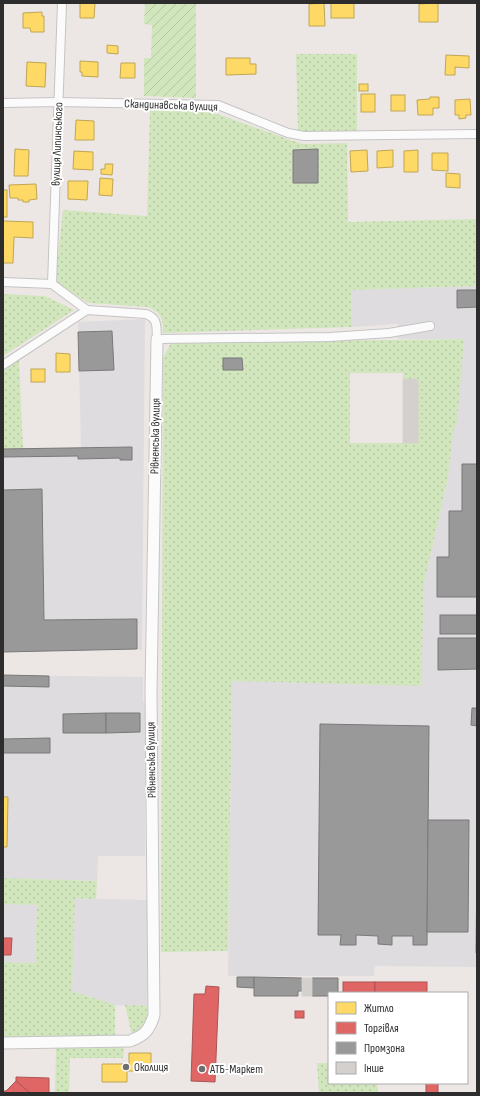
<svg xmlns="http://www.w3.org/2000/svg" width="480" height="1096" viewBox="0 0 480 1096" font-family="'Sofia Sans Condensed',sans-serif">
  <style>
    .industrial { fill: #dfdcdf }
    .grass { fill: url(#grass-dots); fill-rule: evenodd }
    .garden { fill: url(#garden-furrows) }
    .homes { fill: #ffd966; stroke: #c0a555 }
    .shops { fill: #e06666; stroke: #a55 }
    .industry { fill: #999; stroke: #797979 }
    .building { fill: #d3d0cd; stroke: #d7d3d0 }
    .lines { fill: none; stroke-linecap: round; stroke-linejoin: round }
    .street-casing { stroke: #c5c4c4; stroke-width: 10 }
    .secondary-casing { stroke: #c5c4c4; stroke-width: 13 }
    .street { stroke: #fcfbfb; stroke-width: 8 }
    .secondary { stroke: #fcfbfb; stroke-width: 11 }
    .poi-dot { fill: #706e6d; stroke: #fff; stroke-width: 1.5 }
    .labels { text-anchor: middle; stroke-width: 4; stroke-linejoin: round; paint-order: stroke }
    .street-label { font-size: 12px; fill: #2d2d2d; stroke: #fff }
    .poi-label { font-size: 12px; fill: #2d2d2d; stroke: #fff; text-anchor: start }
  </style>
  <defs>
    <pattern id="grass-dots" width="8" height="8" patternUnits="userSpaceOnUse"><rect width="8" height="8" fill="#d1e6bd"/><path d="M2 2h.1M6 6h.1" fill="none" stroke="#b4c6a3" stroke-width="1.8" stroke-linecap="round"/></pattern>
    <pattern id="garden-furrows" width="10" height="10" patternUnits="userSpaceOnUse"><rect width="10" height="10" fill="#d1e6bd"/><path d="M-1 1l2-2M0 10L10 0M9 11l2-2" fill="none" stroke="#b4c6a3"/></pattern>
  </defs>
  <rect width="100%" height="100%" fill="#ece7e4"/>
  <g class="industrial">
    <path d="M477,286V967L375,966L374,976H228L232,681L421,685L424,584L448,477L464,339H398V324L352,327L351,290Z"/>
    <path d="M145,319L142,650L137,649L3,652V449L81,448L78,322Z"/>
    <path d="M3,675L143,677V702L145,703V856H98L97,881L3,878Z"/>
    <path d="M75,898L147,900V1006L115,1005L72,991Z"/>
    <path d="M3,904L37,905L35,963L3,962Z"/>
  </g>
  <g class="grass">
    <path d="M296,54H357V132H304L298,130Z"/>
    <path d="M150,110L209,111L302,144L347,143L348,222L477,219V286L351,290L352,327L163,333C163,318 162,313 148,307L89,303L59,285L56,274L63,210L147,216Z"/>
    <path d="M3,294L45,296L74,310L3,356Z"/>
    <path d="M464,339L457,424L454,428L448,477L424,584L421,686L232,681L228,951L161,952L163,358L171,343ZM350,373H403V379H418V443H350Z"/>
    <path d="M19,360L23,449H3V371Z"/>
    <path d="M3,878L97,881L96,899L75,898L72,991L115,1005V1037H3V962L35,963L37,905L3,904Z"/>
    <path d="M125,1005L147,1006C148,1020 145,1029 132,1035Z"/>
    <path d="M124,1047L123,1058H70L69,1092L82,1093H55L56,1048Z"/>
    <path d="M317,1063H329V1083H377L378,1093H319Z"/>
  </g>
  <path class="garden" d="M145,3H196V98L144,96V58H151L152,25L144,24Z"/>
  <g class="homes">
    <path d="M80,3H95L94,18H80Z"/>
    <path d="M324,3L325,26H309V4Z"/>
    <rect x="331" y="3" width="23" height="15"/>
    <path d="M438,3V22H419V4Z"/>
    <path d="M42,12V16H44V32H31L30,28H23V13Z"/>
    <path d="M107,45L118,46V54L107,53Z"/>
    <path d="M446,55L469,56V68L455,67V75H445Z"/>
    <path d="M226,58H250V64H256V74L226,75Z"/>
    <path d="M80,61L98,62V77L82,76V72H80Z"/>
    <path d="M27,62L46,63L45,87L26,86Z"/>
    <path d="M121,63H135V78H120Z"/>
    <rect x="359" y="84" width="9" height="7"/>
    <rect x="361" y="94" width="14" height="18"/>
    <rect x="391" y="95" width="14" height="16"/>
    <path d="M430,97H439V108H433V115H418L417,100L430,99Z"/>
    <path d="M470,99L471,115H466V118L459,119V115H455V100Z"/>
    <path d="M76,120L94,121V140H75Z"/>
    <path d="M15,149L29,150L28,176H14Z"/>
    <path d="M367,150L368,171L351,172L350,151Z"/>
    <path d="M393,150V167L377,168V151Z"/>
    <path d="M418,150V172H404V151Z"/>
    <path d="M74,151L93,152V170L73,169Z"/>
    <path d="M432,153H448V171L432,170Z"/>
    <path d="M105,164H113L112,175L101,174V169H105Z"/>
    <path d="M446,173L460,174V188L446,187Z"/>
    <path d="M100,178L113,179L112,196L99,195Z"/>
    <path d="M68,181H88L87,200L68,199Z"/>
    <path d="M36,184L37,199L29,200V202H23V200H18V198H10L9,185Z"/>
    <rect x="3" y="190" width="4" height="27"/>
    <path d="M3,221L33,222V238L14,237L13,263H3Z"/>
    <path d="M56,353L70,354V372H56Z"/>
    <rect x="31" y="369" width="14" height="13"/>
    <path d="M3,797H8L7,847H3Z"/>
    <path d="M129,1053H151V1071H127V1082H102V1064H129Z"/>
  </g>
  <g class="shops">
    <path d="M3,938H12L11,955H3Z"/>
    <rect x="343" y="982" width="32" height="11"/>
    <rect x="375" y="982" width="52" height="11"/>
    <path d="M206,986L219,987L215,1082L191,1081L194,994H205Z"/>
    <rect x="295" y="1011" width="9" height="7"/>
    <path d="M16,1077L49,1078V1093H30L16,1081Z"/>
    <path d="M16,1081L30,1093H3V1091H6Z"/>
    <rect x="426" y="1083" width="12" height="10"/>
  </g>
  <g class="industry">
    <path d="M318,149V183H293V150Z"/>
    <path d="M457,290H477V307L457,308Z"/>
    <path d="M112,331L114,370L79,371L78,332Z"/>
    <path d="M223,358H242L243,370H223Z"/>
    <path d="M132,447V460H120V458L78,459V456L3,457V449Z"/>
    <path d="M462,464H477V597H437V557H449V511H462Z"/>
    <path d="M42,489L44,620L137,619V649L3,652V490Z"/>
    <rect x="440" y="615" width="37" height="19"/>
    <path d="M438,638H477V669L438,670Z"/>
    <path d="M3,675L49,676V687L3,686Z"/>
    <path d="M472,708H477V726L471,725Z"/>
    <path d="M106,713V733H63V714Z"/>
    <path d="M106,713H140V732L106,733Z"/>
    <path d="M320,724L429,726L427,945H413V936H392V945L378,944V936L356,935V945H340L341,935H318Z"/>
    <path d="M50,738V753H3V739Z"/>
    <path d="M428,820H469L468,932H427Z"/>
    <path d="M477,863V953H476Z"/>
    <path d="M237,977H254V988L237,987Z"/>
    <path d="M254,977L302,978V991H298V996H254Z"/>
    <path d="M312,978H338V993H329V996H312Z"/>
  </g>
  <g class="building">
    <rect x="403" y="379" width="15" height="64"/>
    <rect x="302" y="978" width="10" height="18"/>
  </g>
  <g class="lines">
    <g class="street-casing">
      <g id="street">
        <path d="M3,103L58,102L218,105L288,133L304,136L477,134"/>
        <path d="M3,282L52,284"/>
        <path d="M52,284L87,310L146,314C159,319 156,327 157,339L330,337L389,333L430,326"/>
        <path d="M52,284L62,3"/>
        <path d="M3,365L87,310"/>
      </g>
    </g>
    <g class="secondary-casing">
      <path id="secondary" d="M3,1043L130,1041C145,1035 149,1031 154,1015L151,691L157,339"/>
    </g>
    <use href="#street" class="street"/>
    <use href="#secondary" class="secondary"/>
  </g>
  <g class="poi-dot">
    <circle cx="126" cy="1067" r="4"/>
    <circle cx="202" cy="1069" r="4"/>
  </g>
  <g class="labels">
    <g class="street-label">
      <text transform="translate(171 105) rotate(2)" y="4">Скандинавська вулиця</text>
      <text transform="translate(57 144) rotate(-88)" y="4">вулиця Липинського</text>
      <text transform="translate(155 436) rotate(-89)" y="4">Рівненська вулиця</text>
      <text transform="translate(151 760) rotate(-91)" y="4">Рівненська вулиця</text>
    </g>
    <g class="poi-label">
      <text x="134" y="1071">Околиця</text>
      <text x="210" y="1073">АТБ-Маркет</text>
    </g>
  </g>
  <rect width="480" height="1096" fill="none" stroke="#2d2d2d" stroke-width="8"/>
  <rect x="328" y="992" width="140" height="92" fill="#ffffff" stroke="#ababab"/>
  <rect x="336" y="1002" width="20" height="12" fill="#ffd966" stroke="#ababab"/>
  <text x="364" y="1012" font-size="12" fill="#2d2d2d">Житло</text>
  <rect x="336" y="1022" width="20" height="12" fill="#e06666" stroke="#ababab"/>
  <text x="364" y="1032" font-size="12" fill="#2d2d2d">Торгівля</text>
  <rect x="336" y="1042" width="20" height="12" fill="#999999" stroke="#ababab"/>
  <text x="364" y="1052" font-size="12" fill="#2d2d2d">Промзона</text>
  <rect x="336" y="1062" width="20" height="12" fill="#d3d0cd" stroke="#ababab"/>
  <text x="364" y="1072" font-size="12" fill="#2d2d2d">Інше</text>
</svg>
